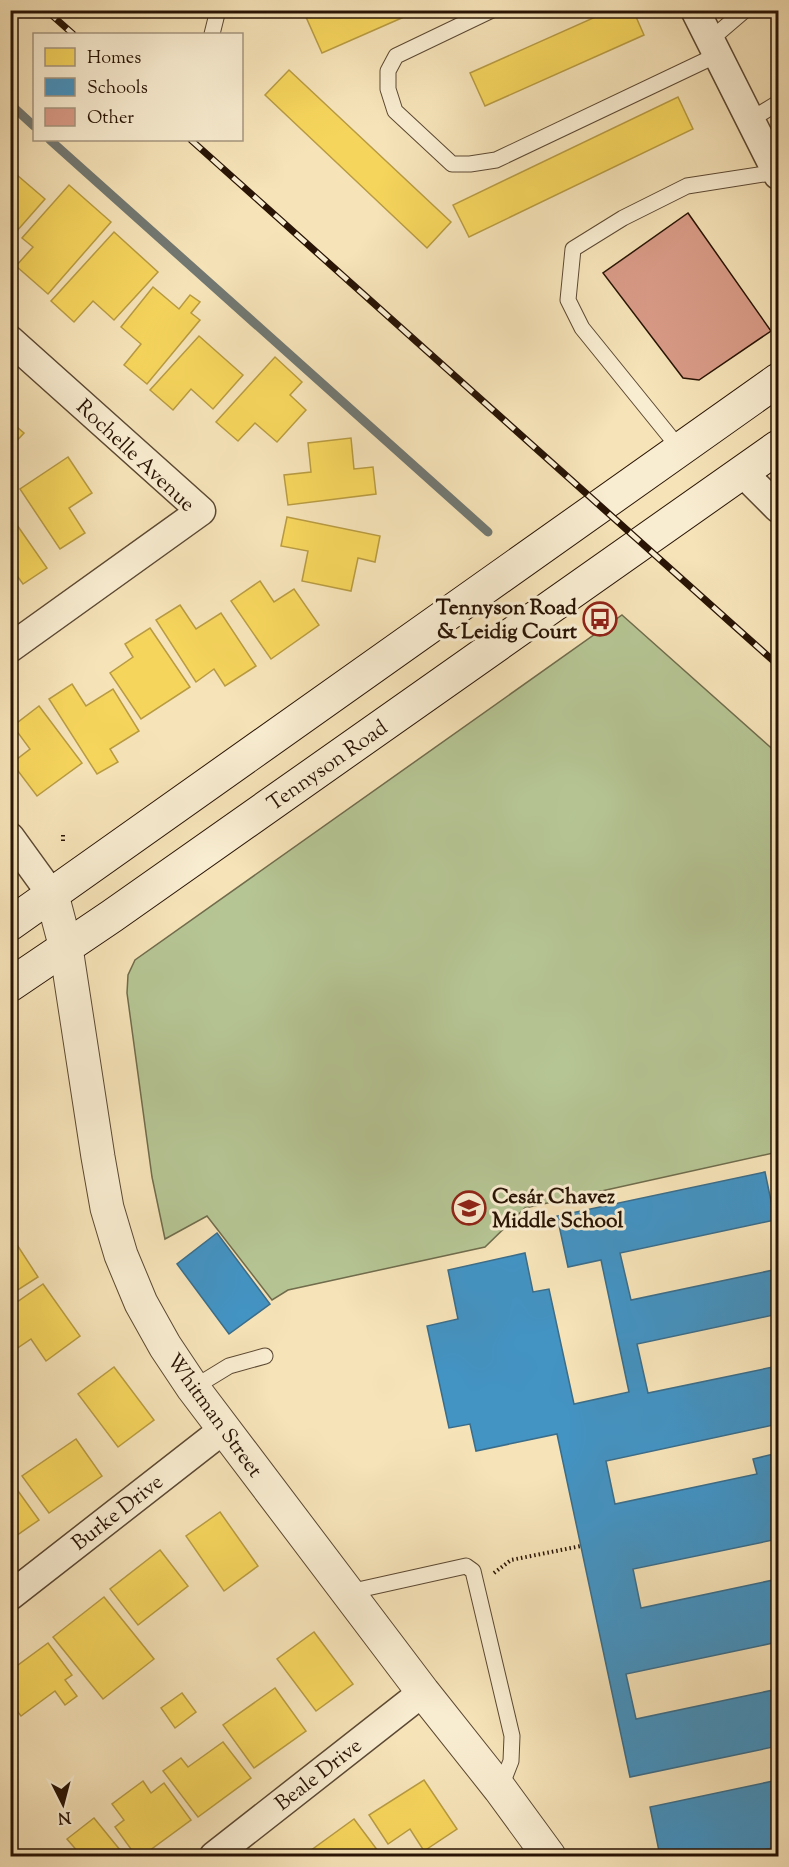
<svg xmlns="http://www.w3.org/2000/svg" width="789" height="1867" viewBox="0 0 789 1867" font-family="'Sorts Mill Goudy',serif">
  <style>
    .green { fill: #b6c594; stroke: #706c4c; stroke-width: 1.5 }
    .homes { fill: #f6d55c; stroke: #b89b42; stroke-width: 1.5 }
    .schools { fill: #4393c3; stroke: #3b6d8a; stroke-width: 1.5 }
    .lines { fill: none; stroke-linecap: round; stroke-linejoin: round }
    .stream { stroke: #727872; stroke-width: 9 }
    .building { fill: #d99b87; stroke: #291405; stroke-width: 1.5 }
    .service-casing { stroke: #5c4832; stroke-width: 17 }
    .minor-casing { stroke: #5c4832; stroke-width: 31 }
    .tertiary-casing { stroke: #5c4832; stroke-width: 35 }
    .secondary-casing { stroke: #291405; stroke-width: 35 }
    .path { stroke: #291405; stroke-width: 4; stroke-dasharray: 1.5 3; stroke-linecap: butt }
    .service { stroke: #f9edd1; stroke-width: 15 }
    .minor { stroke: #f9edd1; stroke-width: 28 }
    .tertiary { stroke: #f9edd1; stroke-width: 33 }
    .secondary { stroke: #f9edd1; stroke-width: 33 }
    .rail-casing { stroke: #291405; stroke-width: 7 }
    .rail { stroke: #f9edd1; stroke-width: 4.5; stroke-dasharray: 14; stroke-linecap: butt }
    .labels { text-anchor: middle; stroke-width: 6; stroke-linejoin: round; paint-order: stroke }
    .street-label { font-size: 21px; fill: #291405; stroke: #f9edd1 }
    .poi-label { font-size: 21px; font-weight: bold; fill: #291405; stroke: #f9edd1; text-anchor: end }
  </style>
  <rect width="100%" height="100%" fill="#f6e3b8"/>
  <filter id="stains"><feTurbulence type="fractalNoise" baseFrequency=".00333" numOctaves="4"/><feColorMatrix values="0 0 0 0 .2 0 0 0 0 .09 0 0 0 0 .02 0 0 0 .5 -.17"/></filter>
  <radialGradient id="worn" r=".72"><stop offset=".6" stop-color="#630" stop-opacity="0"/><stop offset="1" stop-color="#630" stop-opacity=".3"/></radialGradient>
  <path class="green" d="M622,615L778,754V1152L525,1208L485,1247L288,1290L272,1300L207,1216L165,1239L152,1177L127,993L128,975L135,960Z"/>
  <g class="homes">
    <path d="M321,10H412L413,13L322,53L306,17Z"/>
    <path d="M611,10H633L644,35L485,106L470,73Z"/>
    <path d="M289,70L451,222L427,248L265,95Z"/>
    <path d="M678,97L693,129L469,237L453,205Z"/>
    <path d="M10,169L45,199L16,232L10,227Z"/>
    <path d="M69,185L111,222L48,294L16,266L33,247L22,238Z"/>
    <path d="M114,232L158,272L114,320L93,301L74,322L51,301Z"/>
    <path d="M153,287L179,309L190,295L200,302L191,313L200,320L147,384L124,365L141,344L121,327Z"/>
    <path d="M199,336L243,375L213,409L191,389L173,410L150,390Z"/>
    <path d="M275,357L302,382L290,395L306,410L277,442L255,423L238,441L216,422Z"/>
    <path d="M10,421L24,433L10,448Z"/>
    <path d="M351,438L354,469L373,467L376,494L288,505L284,475L311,472L308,443Z"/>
    <path d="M68,457L92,493L69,508L85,533L60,549L20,489Z"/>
    <path d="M10,515L47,568L23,584L10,566Z"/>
    <path d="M287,517L380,536L375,562L358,558L351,591L302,581L308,551L281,546Z"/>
    <path d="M260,581L274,602L294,589L319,625L271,659L231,601Z"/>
    <path d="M180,605L196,629L221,613L256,666L225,686L214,669L196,682L156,620Z"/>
    <path d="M150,628L190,687L141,719L110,673L133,657L125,644Z"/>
    <path d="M72,684L86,706L113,689L139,731L110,749L118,762L97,774L49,699Z"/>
    <path d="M39,706L82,763L37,796L12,763L30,749L13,726Z"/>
    <path d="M10,1234L38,1277L10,1295Z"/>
    <path d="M43,1284L80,1336L46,1361L31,1339L13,1351L10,1349V1307Z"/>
    <path d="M114,1367L154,1420L118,1447L78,1394Z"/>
    <path d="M76,1439L102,1476L49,1513L22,1476Z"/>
    <path d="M13,1484L39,1520L10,1540V1486Z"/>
    <path d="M220,1512L258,1566L224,1591L186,1536Z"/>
    <path d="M160,1550L188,1586L138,1625L110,1589Z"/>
    <path d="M104,1597L154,1659L103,1699L53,1637Z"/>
    <path d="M314,1632L353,1684L316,1711L277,1659Z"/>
    <path d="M48,1643L72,1675L65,1680L77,1696L65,1705L55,1691L21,1716L10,1702V1671Z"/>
    <path d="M275,1688L306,1731L254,1768L223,1725Z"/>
    <path d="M182,1693L196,1712L175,1728L161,1708Z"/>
    <path d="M223,1742L251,1778L198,1817L163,1771L181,1758L188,1767Z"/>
    <path d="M424,1780L457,1829L424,1851L410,1829L388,1844L369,1815Z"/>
    <path d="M143,1781L151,1793L164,1783L191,1820L142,1856H136L115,1827L124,1820L112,1804Z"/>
    <path d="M94,1818L125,1856H74L79,1853L67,1839Z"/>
    <path d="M354,1819L381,1855L379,1856H303Z"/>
  </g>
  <g class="schools">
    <path d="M765,1172L775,1220L620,1253L631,1300L778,1269V1314L637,1344L648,1393L778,1366V1424L606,1461L615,1504L757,1474L753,1459L778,1453V1539L633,1569L641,1608L778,1579V1642L626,1674L636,1719L778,1689V1746L630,1777L557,1434L476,1451L470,1424L449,1428L427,1326L458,1319L448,1270L525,1253L533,1292L549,1289L574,1404L629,1392L601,1260L568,1267L557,1216Z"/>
    <path d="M217,1233L270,1304L229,1334L177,1264Z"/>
    <path d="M778,1780V1847L732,1856H660L650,1807Z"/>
  </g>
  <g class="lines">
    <g class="stream">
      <path d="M10,104L34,126"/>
      <path d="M50,140L488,532"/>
    </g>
  </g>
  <path class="building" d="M688,213L771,331L699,380L683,378L603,273Z"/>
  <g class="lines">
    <g class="service-casing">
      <g id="service">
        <path d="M492,10L396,56L388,71V89L395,111L452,164H470L496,160L717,55"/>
        <path d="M212,34L218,10"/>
        <path d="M710,40L745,10"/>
        <path d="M750,120L778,103"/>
        <path d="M680,449L582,328L568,300L573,249L623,218L687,186L777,172"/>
        <path d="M193,1388L229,1366L265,1356"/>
        <path d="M349,1592L466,1566L473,1571L512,1736L511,1761L500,1789"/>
      </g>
    </g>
    <g class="minor-casing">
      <g id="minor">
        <path d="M695,10L778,175"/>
        <path d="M10,340L201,511L10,648"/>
        <path d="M742,472L778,508"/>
        <path d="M10,837L52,895"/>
        <path d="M10,1596L224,1429"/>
        <path d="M214,1856L423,1692"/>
      </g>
    </g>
    <g class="tertiary-casing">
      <path id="tertiary" d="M52,895L66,948L98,1157L107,1208L121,1255L141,1303L165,1346L193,1388L423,1692L500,1789L549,1856"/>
    </g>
    <g class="secondary-casing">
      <g id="secondary">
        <path d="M10,924L778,380"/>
        <path d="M10,985L112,916L778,447"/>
      </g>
    </g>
    <g class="path">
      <path d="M63,835V843"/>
      <path d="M494,1573L511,1560L581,1546"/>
    </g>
    <use href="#service" class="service"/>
    <use href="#minor" class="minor"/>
    <use href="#tertiary" class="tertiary"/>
    <use href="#secondary" class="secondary"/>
    <g class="rail-casing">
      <g id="rail">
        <path d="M46,10L73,34"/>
        <path d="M191,140L778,665"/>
      </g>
    </g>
    <use href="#rail" class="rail"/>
  </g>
  <defs>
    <g id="bus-ring" transform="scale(1.725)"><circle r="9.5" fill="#f9edd1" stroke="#8f2418" stroke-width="1.5"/><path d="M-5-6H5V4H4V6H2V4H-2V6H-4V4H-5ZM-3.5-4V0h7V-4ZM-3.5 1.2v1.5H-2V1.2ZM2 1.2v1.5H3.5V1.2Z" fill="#8f2418"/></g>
    <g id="school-ring" transform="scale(1.725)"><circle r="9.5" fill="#f9edd1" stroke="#8f2418" stroke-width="1.5"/><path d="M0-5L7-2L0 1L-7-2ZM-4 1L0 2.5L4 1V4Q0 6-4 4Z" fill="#8f2418"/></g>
  </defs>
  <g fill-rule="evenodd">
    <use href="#bus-ring" x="600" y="619"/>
    <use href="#school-ring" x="469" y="1208"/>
  </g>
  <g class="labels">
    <g class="street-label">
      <text transform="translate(136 455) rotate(43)" y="7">Rochelle Avenue</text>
      <text transform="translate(327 765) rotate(-35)" y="7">Tennyson Road</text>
      <text transform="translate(215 1415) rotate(54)" y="7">Whitman Street</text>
      <text transform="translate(117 1512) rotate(-38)" y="7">Burke Drive</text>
      <text transform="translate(318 1774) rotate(-38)" y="7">Beale Drive</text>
    </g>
    <g class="poi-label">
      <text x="577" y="614">Tennyson Road<tspan x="577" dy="24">&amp; Leidig Court</tspan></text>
      <text x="492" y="1203" text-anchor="start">Cesár Chavez<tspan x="492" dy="24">Middle School</tspan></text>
    </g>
  </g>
  <rect width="789" height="1867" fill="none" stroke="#f6e3b8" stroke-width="36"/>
  <rect x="12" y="12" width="765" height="1843" fill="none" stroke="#291405" stroke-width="3"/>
  <rect x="18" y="18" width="753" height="1831" fill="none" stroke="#291405" stroke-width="1.5"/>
  <rect x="33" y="33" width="210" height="108" fill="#f9edd1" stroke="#a6967f" stroke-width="1.5"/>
  <rect x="45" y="48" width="30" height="18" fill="#f6d55c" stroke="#a6967f" stroke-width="1.5"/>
  <text x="87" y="63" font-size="18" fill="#291405">Homes</text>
  <rect x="45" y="78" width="30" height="18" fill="#4393c3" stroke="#a6967f" stroke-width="1.5"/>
  <text x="87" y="93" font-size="18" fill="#291405">Schools</text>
  <rect x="45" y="108" width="30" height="18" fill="#d99b87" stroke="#a6967f" stroke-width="1.5"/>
  <text x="87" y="123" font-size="18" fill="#291405">Other</text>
  <g transform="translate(63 1804) rotate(174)" stroke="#f9edd1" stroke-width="4.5" paint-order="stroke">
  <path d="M0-4.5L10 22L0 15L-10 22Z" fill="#291405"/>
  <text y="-9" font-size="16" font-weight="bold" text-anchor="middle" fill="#291405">N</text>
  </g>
  <rect width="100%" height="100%" filter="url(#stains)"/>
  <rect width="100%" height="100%" fill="url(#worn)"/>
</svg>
